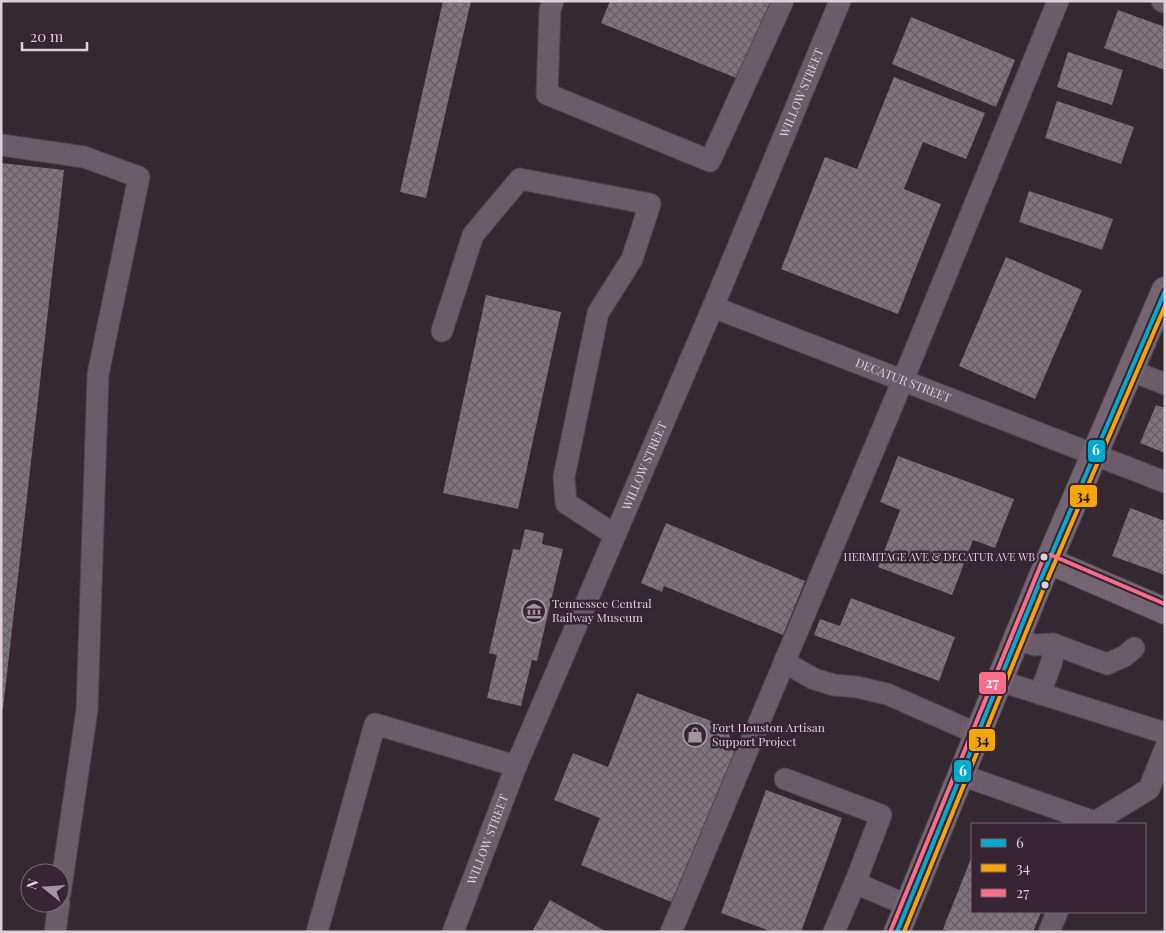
<svg xmlns="http://www.w3.org/2000/svg" width="1166" height="933" viewBox="0 0 1166 933" font-family="'Playfair Display',serif">
  <style>
    .building { fill: url(#building-cross-hatch) }
    .lines { fill: none; stroke-linecap: round; stroke-linejoin: round }
    .minor-casing { stroke: #4e454b; stroke-width: 23 }
    .major-casing { stroke: #4e454b; stroke-width: 28 }
    .minor { stroke: #6a5d67; stroke-width: 21 }
    .major { stroke: #756572; stroke-width: 26 }
    .bus-1-casing { stroke: #382533; stroke-width: 8 }
    .bus-2-casing { stroke: #382533; stroke-width: 8 }
    .bus-3-casing { stroke: #382533; stroke-width: 8 }
    .bus-1 { stroke: #00a9ce; stroke-width: 4 }
    .bus-2 { stroke: #f7a600; stroke-width: 4 }
    .bus-3 { stroke: #fb6d88; stroke-width: 4 }
    .bus-dot { fill: #ddd0d9; stroke: #382533; stroke-width: 2 }
    .labels { text-anchor: middle; stroke-width: 5; stroke-linejoin: round; paint-order: stroke }
    .bus-label { font-size: 11px; fill: #ddd0d9; stroke: #382533; text-anchor: end }
    .street-label { font-size: 12px; fill: #ddd0d9; stroke: #382533 }
    .poi-label { font-size: 12px; fill: #ddd0d9; stroke: #382533; text-anchor: start }
    .line-badge { stroke: #382533; stroke-width: 2 }
    .badge-label { font-size: 14px; text-anchor: middle; font-weight: bold; fill: #fff }
    .pale-badge-label { font-size: 14px; text-anchor: middle; font-weight: bold; fill: #111 }
  </style>
  <defs>
    <pattern id="building-cross-hatch" width="8" height="8" patternUnits="userSpaceOnUse" patternTransform="scale(1.25)"><rect width="8" height="8" fill="#7f757c"/><path d="M0 0l8 8M0 8l8-8" fill="none" stroke="#675f64"/></pattern>
  </defs>
  <rect width="100%" height="100%" fill="#342931"/>
  <g class="building">
    <path d="M443,1H471L426,198L400,192Z"/>
    <path d="M610,1H774L741,80L601,23Z"/>
    <path d="M1118,10L1165,27V70L1104,48Z"/>
    <path d="M911,17L1015,60L996,107L892,64Z"/>
    <path d="M1068,52L1123,70L1112,105L1057,87Z"/>
    <path d="M894,77L985,113L966,159L923,142L904,189L941,204L898,314L781,269L825,157L857,169Z"/>
    <path d="M1057,101L1134,127L1121,164L1045,138Z"/>
    <path d="M1,163L64,170L3,709H1Z"/>
    <path d="M1029,191L1113,219L1102,250L1019,222Z"/>
    <path d="M1006,257L1082,290L1035,399L959,366Z"/>
    <path d="M486,295L561,312L518,509L443,493Z"/>
    <path d="M1156,405L1165,408V453L1140,443Z"/>
    <path d="M898,456L1014,499L995,548L973,540L952,595L878,567L900,510L880,502Z"/>
    <path d="M1130,508L1165,521V575L1112,556Z"/>
    <path d="M666,523L805,581L783,635L664,586L662,592L641,583Z"/>
    <path d="M525,529L544,533L542,544L563,549L537,661L532,660L521,706L487,698L497,655L489,653L513,549L520,550Z"/>
    <path d="M851,598L955,637L939,681L814,635L820,619L840,626Z"/>
    <path d="M637,693L727,727L735,755L674,903L581,865L600,818L554,800L573,753L608,767Z"/>
    <path d="M766,790L842,818L801,932H773L721,913Z"/>
    <path d="M972,856V912H1041L1033,932H951L943,929Z"/>
    <path d="M550,900L607,932H532Z"/>
  </g>
  <g class="lines">
    <g class="minor-casing">
      <g id="minor">
        <path d="M553,1L550,10L547,94L710,161L783,1"/>
        <path d="M1162,1L1165,2"/>
        <path d="M1,145L84,157L139,177L98,374L87,710L60,894"/>
        <path id="s1" d="M713,307L1165,482"/>
        <path d="M442,331L473,235L520,179L650,204L632,259L598,313L564,477L566,503L615,535"/>
        <path d="M1130,370L1165,384"/>
        <path d="M1016,639L1035,645L1053,644L1107,664L1125,656L1134,648"/>
        <path d="M784,662L814,679L834,685L857,687L887,694L978,734"/>
        <path d="M1000,681L1165,733"/>
        <path d="M1040,694L1052,661L1053,644"/>
        <path d="M961,775L1095,822L1149,789L1165,749"/>
        <path d="M785,779L881,815L855,883L907,905"/>
        <path d="M55,932L59,903"/>
        <path d="M317,932L375,724L516,766"/>
        <path id="s2" d="M453,932L516,766L713,307L840,1"/>
        <path d="M671,932L903,380L1058,1"/>
        <path d="M834,932L855,883"/>
        <path d="M1049,932L1057,912"/>
      </g>
    </g>
    <g class="major-casing">
      <g id="major">
        <path d="M1049,561L1165,611"/>
        <path d="M897,932L1040,581L1165,290"/>
      </g>
    </g>
    <use href="#minor" class="minor"/>
    <use href="#major" class="major"/>
    <g class="bus-1-casing">
      <path id="bus-1" d="M897,932L1040,581L1165,291"/>
    </g>
    <g class="bus-2-casing">
      <path id="bus-2" d="M904,932L1046,583L1165,306"/>
    </g>
    <g class="bus-3-casing">
      <path id="bus-3" d="M891,930L1044,557L1051,555L1165,604"/>
    </g>
    <use href="#bus-1" class="bus-1"/>
    <use href="#bus-2" class="bus-2"/>
    <use href="#bus-3" class="bus-3"/>
  </g>
  <defs>
    <g id="museum-ring" transform="scale(1.25)"><circle r="9.5" fill="#382533" stroke="#a2969e" stroke-width="1.5"/><path d="M0-6L6-3V-2H-6V-3ZM-5-1h2V3h-2ZM-1-1h2V3h-2ZM3-1h2V3H3ZM-6 4H6V6H-6Z" fill="#a2969e"/></g>
    <g id="shop-ring" transform="scale(1.25)"><circle r="9.5" fill="#382533" stroke="#a2969e" stroke-width="1.5"/><path d="M-5-2.5h2.3a2.7 3.5 0 0 1 5.4 0H5L5.5 6h-11ZM-1.5-2.5h3a1.5 2.3 0 0 0-3 0Z" fill="#a2969e"/></g>
  </defs>
  <g fill-rule="evenodd">
    <use href="#museum-ring" x="534" y="611"/>
    <use href="#shop-ring" x="695" y="735"/>
  </g>
  <g class="bus-dot">
    <circle cx="1044" cy="557" r="4.5"/>
    <circle cx="1045" cy="585" r="4.5"/>
  </g>
  <g class="labels">
    <g class="bus-label">
      <text x="1035" y="561">HERMITAGE AVE &amp; DECATUR AVE WB</text>
    </g>
    <g class="street-label">
      <text dy="4" stroke="none"><textPath href="#s2" startOffset="909">WILLOW STREET</textPath></text>
      <text dy="4" stroke="none"><textPath href="#s1" startOffset="204">DECATUR STREET</textPath></text>
      <text dy="4" stroke="none"><textPath href="#s2" startOffset="504">WILLOW STREET</textPath></text>
      <text dy="4" stroke="none"><textPath href="#s2" startOffset="99">WILLOW STREET</textPath></text>
    </g>
    <g class="poi-label">
      <text x="552" y="608">Tennessee Central<tspan x="552" dy="14">Railway Museum</tspan></text>
      <text x="712" y="732">Fort Houston Artisan<tspan x="712" dy="14">Support Project</tspan></text>
    </g>
  </g>
  <g class="line-badge">
    <rect x="1087" y="439" width="19" height="24" rx="5" fill="#00a9ce"/>
    <rect x="1069" y="484" width="29" height="24" rx="5" fill="#f7a600"/>
    <rect x="978" y="671" width="29" height="24" rx="5" fill="#fb6d88"/>
    <rect x="968" y="728" width="28" height="24" rx="5" fill="#f7a600"/>
    <rect x="953" y="759" width="19" height="24" rx="5" fill="#00a9ce"/>
  </g>
  <g class="badge-label">
    <text x="1096" y="455">6</text>
    <text x="992" y="688">27</text>
    <text x="963" y="776">6</text>
  </g>
  <g class="pale-badge-label">
    <text x="1083" y="501">34</text>
    <text x="982" y="745">34</text>
  </g>
  <rect width="1166" height="933" fill="none" stroke="#ddd0d9" stroke-width="5"/>
  <rect x="971" y="823" width="175" height="90" fill="#382533" stroke="#7a6975"/>
  <rect x="981" y="839" width="25" height="8" fill="#00a9ce" stroke="#7a6975"/>
  <text x="1016" y="848" font-size="15" fill="#ddd0d9">6</text>
  <rect x="981" y="864" width="25" height="8" fill="#f7a600" stroke="#7a6975"/>
  <text x="1016" y="873" font-size="15" fill="#ddd0d9">34</text>
  <rect x="981" y="889" width="25" height="8" fill="#fb6d88" stroke="#7a6975"/>
  <text x="1016" y="898" font-size="15" fill="#ddd0d9">27</text>
  <g transform="translate(45 888) rotate(287)"><circle r="24" fill="#382533" stroke="#7a6975"/>
  <path d="M0-4L9 19L0 12L-9 19Z" fill="#a2969e"/>
  <text y="-8" font-size="14" font-weight="bold" text-anchor="middle" fill="#ddd0d9">N</text>
  </g>
  <path d="M22 42v8h65v-8" fill="none" stroke="#ddd0d9" stroke-width="2.5"/>
  <text x="30" y="42" font-size="15" fill="#ddd0d9" stroke="#382533" stroke-width="4" paint-order="stroke">20 m</text>
</svg>
